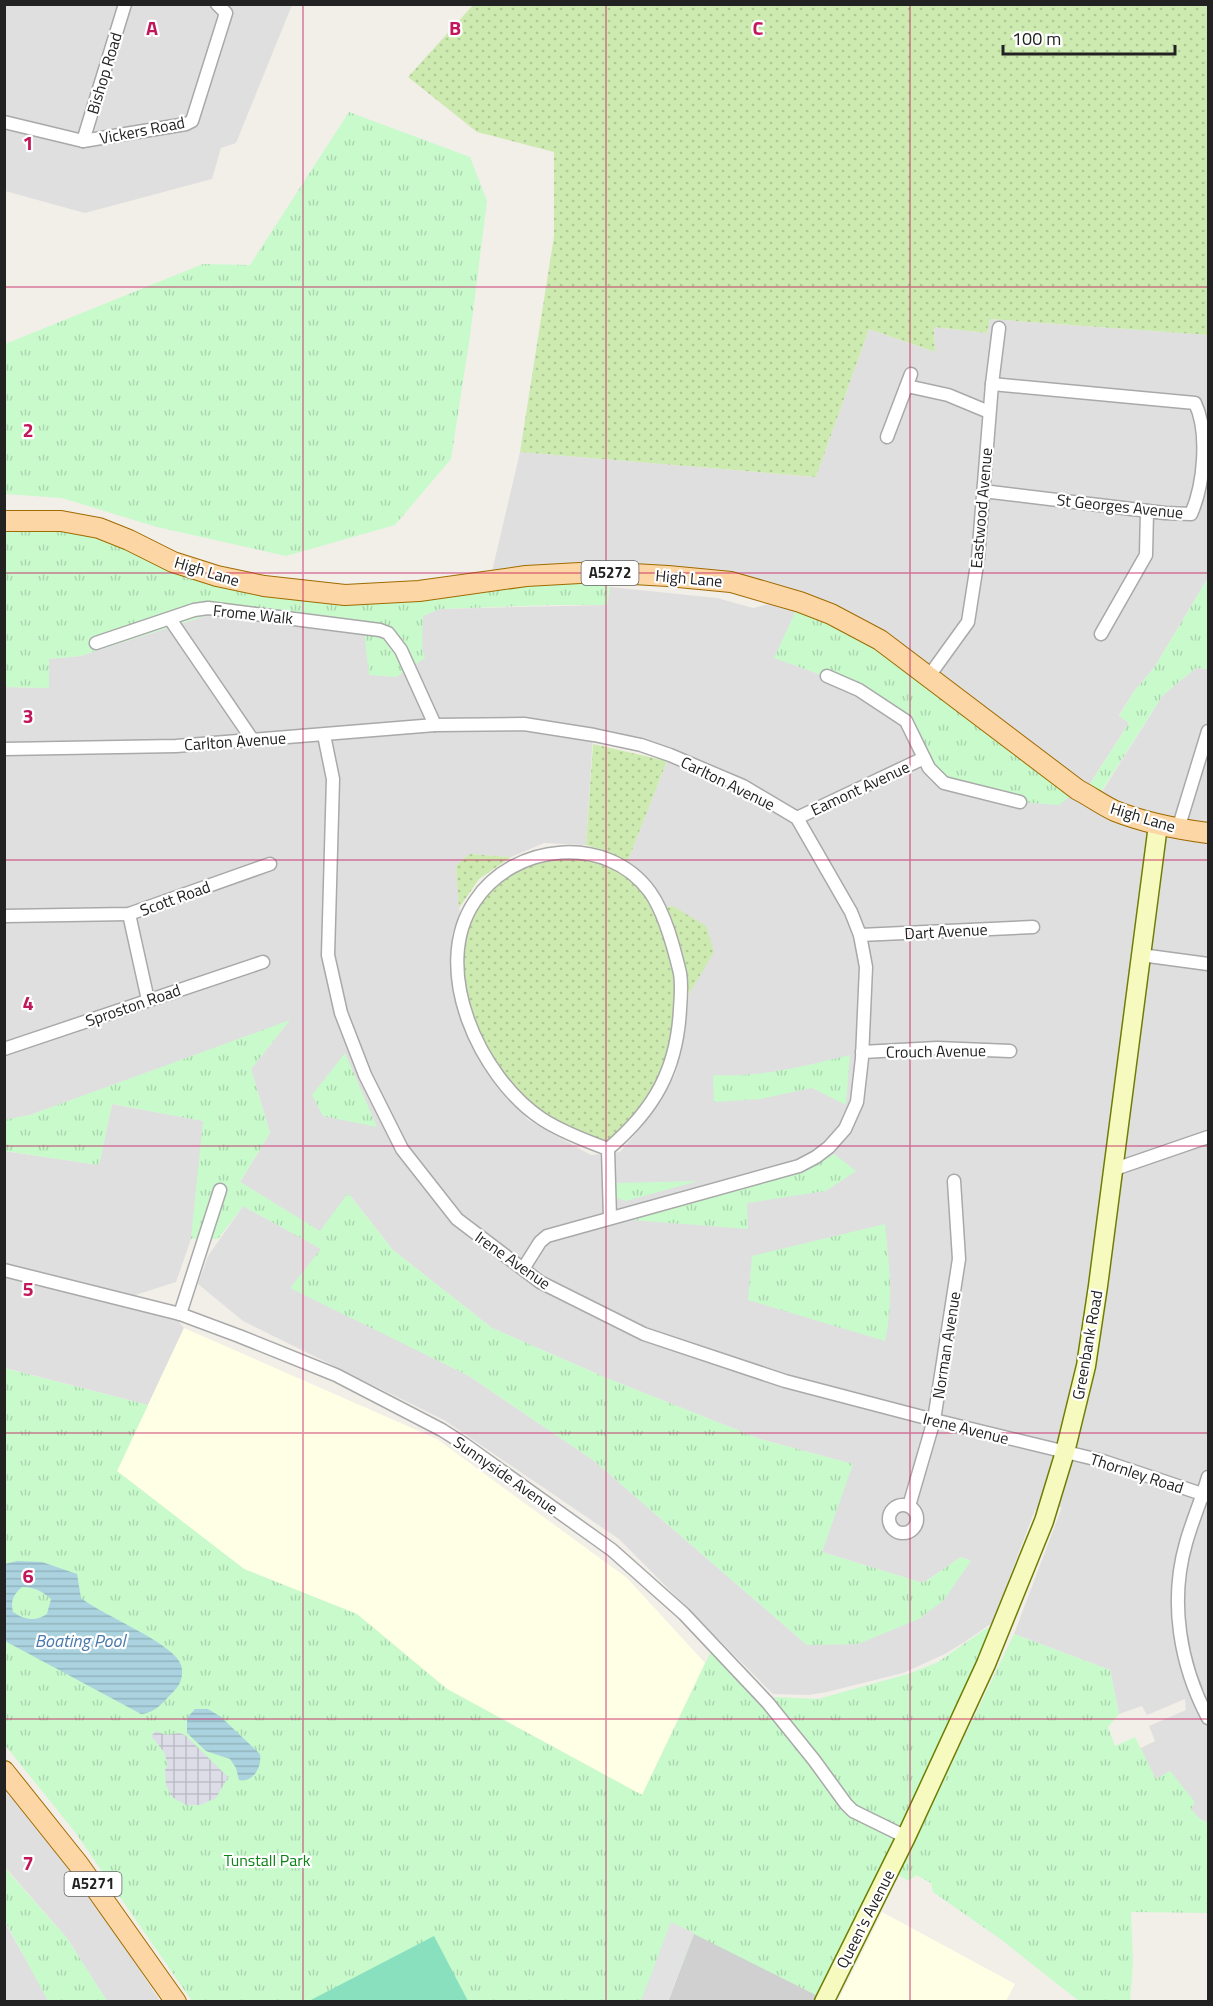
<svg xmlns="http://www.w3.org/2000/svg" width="1213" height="2006" viewBox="0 0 1213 2006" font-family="'Titillium Web',sans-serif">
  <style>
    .residential { fill: #e0dfdf; fill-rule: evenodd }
    .education { fill: #ffffe5 }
    .religious { fill: #d0d0d0 }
    .grass { fill: url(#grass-dots) }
    .park { fill: url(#park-tufts) }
    .pitch { fill: #88e0be }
    .parking { fill: #e2e2e2 }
    .plaza { fill: url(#plaza-grid) }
    .water { fill: url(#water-rules); fill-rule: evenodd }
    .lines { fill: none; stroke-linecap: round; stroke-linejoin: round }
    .street-casing { stroke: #a9a9a9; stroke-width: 15 }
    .secondary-casing { stroke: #707d05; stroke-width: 21 }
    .primary-casing { stroke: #a06b00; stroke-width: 22 }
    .street { stroke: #fff; stroke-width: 12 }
    .secondary { stroke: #f7fabf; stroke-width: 18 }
    .primary { stroke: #fcd6a4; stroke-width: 20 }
    .grid { fill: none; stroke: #c2185b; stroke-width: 1.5; stroke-opacity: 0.55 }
    .labels { text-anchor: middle; stroke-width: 4.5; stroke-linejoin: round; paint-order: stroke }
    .shield { fill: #fff; stroke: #646464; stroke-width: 1.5 }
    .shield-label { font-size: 15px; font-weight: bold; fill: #222 }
    .street-label { font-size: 16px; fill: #222; stroke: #fff }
    .park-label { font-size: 16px; fill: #0c8416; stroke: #fff }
    .water-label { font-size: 18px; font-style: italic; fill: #4a7aab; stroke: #fff }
    .grid-label { font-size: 20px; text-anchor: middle; font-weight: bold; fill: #c2185b; stroke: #fff; stroke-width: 4.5; stroke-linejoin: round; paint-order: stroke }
  </style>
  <defs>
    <pattern id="grass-dots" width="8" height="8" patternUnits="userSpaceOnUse" patternTransform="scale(1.5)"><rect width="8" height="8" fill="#cdebb0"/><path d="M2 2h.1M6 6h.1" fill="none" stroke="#b0c997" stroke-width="1.8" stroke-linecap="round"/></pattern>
    <pattern id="park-tufts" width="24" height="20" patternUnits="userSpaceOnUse" patternTransform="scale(1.5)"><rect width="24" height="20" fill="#c8facc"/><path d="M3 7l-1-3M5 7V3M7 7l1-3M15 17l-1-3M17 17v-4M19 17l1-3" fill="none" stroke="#acd6af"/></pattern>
    <pattern id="plaza-grid" width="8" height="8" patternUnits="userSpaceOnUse" patternTransform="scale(1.5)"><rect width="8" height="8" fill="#dddde8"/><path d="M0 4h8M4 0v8" fill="none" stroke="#bdbdc7"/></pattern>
    <pattern id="water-rules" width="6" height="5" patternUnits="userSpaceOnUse" patternTransform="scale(1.5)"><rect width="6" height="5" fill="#aad3df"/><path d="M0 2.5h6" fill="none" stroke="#92b5bf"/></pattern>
  </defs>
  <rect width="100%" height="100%" fill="#f2efe9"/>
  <g class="residential">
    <path d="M4,5H292L236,143L221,148L212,179L85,213L5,191Z"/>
    <path d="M990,319L1208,335V578L1154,668L1135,690L1119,715L1129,723L1084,793L1096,801L1163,695L1196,668L1208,669V1823L1200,1819L1191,1809L1170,1771L1156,1780L1139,1749L1155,1741L1149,1726L1186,1710L1185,1699L1147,1715L1142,1706L1119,1714L1110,1670L1014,1634L1062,1507L1035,1510L992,1623L963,1643L945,1654L903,1673L827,1692L809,1695L773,1694L619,1539L444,1420L243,1321L198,1284L208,1256L243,1206L322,1249L291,1287L469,1376L593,1460L807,1645L971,1561L961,1557L923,1583L822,1552L852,1464L760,1439L609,1379L492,1328L393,1250L349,1194L320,1232L240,1182L270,1133L251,1069L289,1021L30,1115L5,1120L4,687L48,688L49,659L80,656L208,615L365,630L422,648V616L440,609L607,605L610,587L717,598L753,608L789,599L800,602L775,658L841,682L894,713L916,740L927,777L987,796L812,606L804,592L723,571L611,563L490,580L520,452L816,477L869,329L935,352L934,327L987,333ZM593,735L699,767L696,772L667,761L627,863L649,882L666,907L673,906L713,952L689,994L685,1033L675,1075L643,1125L620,1152L591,1155L528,1120L484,1069L470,1044L451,969L452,934L460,914L456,866L469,854L511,857L544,843L586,845Z"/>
    <path d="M112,1104L204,1121L191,1239L176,1282L123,1299L169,1311L184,1328L148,1405L5,1368L4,1151L99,1165Z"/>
    <path d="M4,1771L103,1914L160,2001H107L67,1938L5,1867Z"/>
    <path d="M4,1921L43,1990L48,2001H5Z"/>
  </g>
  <g class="education">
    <path d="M184,1328L437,1439L627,1578L705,1663L642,1795L447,1689L357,1614L244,1569L117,1471Z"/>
    <path d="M882,1912L1015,1984L1006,2001H838Z"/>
  </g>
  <path class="religious" d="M694,1933L822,1998L821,2002H668Z"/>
  <g class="grass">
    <path d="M473,5H1208V335L990,319L987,333L934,327L935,352L869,329L816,477L520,452L554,236V152L477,132L408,77Z"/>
    <path d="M593,744L667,761L627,863L604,850L586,845Z"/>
    <path d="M469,854L511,857L479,879L459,908L456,866Z"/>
    <path d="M540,855L603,858L651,893L681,985L668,1075L608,1149L543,1120L490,1065L458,974L459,938L486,886Z"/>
    <path d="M673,906L706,926L714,952L689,994C685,960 681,938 666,907Z"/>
  </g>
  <g class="park">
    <path d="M349,112L470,157L487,201L470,336L451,459L395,525L286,556L157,527L62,498L5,494V344L203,264L250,265Z"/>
    <path d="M5,521H61L286,589L526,576L610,587L607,605H554L440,609L423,616L422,648L425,658L396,677L369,675L364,630L208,615L80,656L49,659V688L5,687Z"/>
    <path d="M1208,578V669L1196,668L1163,695L1095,801L1084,793L1129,723L1119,716L1135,690L1154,668Z"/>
    <path d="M800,602L831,614L1078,790L1059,805L1020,802L944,783L906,721L841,682L774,658Z"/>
    <path d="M290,1020L251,1069L270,1133L240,1182L320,1231L348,1193L393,1250L492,1328L609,1379L760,1439L853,1464L822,1552L923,1583L961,1557L971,1561L944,1600L919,1619L858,1644L807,1645L593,1460L469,1376L290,1288L321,1249L243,1206L218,1239H191L203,1121L112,1104L99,1165L5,1151L4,1120L30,1115Z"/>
    <path d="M345,1053L377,1127L323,1116L312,1095Z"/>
    <path d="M850,1055L846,1105L812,1088L760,1099L714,1102L713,1075C760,1078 804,1066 850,1055Z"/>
    <path d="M834,1154L856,1171L826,1191L747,1203L748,1229L632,1220L806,1171Z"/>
    <path d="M698,1181L626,1201L614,1197L615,1183Z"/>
    <path d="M885,1224C889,1264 894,1302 885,1341L748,1300L752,1256Z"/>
    <path d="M4,1368L148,1405L117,1471L244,1569L357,1614L447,1689L642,1795L714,1645L768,1703L775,1697L818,1699L908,1674L938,1662L987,1628L1002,1627L822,1998L694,1934L668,2001H192L75,1832L5,1745Z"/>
    <path d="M1014,1634L1110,1670L1119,1714L1108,1727L1115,1746L1135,1737L1156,1779L1170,1771L1195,1802L1191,1809L1200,1819L1208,1823V1913L1131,1912L1133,1964L1130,2001H1079L999,1938L933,1892L931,1883L916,1875L909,1881L898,1875Z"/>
    <path d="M4,1867L67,1938L107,2001H48L5,1921Z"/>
  </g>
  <path class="pitch" d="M434,1936L468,2001H309Z"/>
  <path class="parking" d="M671,1922L694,1933L668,2001H641Z"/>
  <path class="plaza" d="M156,1731L166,1735L179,1733L185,1735L228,1777L216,1798L200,1805H186L172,1797L166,1785L165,1770L168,1765L164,1752L151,1736Z"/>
  <g class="water">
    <path d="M17,1561L42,1562L77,1574L81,1598C104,1616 166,1640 179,1661C185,1670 182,1684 174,1691C164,1701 156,1713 141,1714L5,1641V1564ZM22,1587C34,1587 42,1591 51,1599L47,1614C35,1622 25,1620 13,1612C10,1600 14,1594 22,1587Z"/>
    <path d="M195,1709H208L221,1717L260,1754C262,1766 254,1783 239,1780L236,1768L230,1759L206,1751L187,1733V1718Z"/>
  </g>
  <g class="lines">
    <g class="street-casing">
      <g id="street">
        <path d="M4,122L83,141L186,124L192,121L226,13L217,4"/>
        <path d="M83,141L125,4"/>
        <path d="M907,386L948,395L989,412"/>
        <path d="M887,437L911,374"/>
        <path d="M983,491L1165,513L1191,514C1204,485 1209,432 1195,403L992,384"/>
        <path d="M170,619L252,739"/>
        <path d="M1101,634L1146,555L1147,511"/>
        <path d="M96,643L194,610L208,608L380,630L388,633L401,650L435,725"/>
        <path d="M827,676L859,690L906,721L929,768L944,783L1020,802"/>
        <path d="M929,676L968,622L978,558L992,384L999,328"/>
        <path d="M324,735L333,779L328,955L341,1013L365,1075L402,1149L457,1219L540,1282L644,1334L785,1381L934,1420L1103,1461L1208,1496"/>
        <path d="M4,749L176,746L435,725L524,724L594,735L641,745L670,755L743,786L797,818L851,912L860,935L866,967L862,1058L857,1102L845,1129L829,1147L816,1157L799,1166L547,1236L540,1242L523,1269"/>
        <path d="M797,818L924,758"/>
        <path d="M1178,829L1208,731"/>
        <path d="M129,914L148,1000"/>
        <path d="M4,916L129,914L270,864"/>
        <path d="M860,935L1033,927"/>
        <path d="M1141,955L1208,964"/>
        <path d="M4,1049L263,962"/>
        <path d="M862,1052L937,1048L1010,1051"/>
        <path d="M608,1149C654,1110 677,1070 680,1009C681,997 682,985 680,973C674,948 665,913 650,892C607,833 513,843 475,901C429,968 480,1078 542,1119C562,1132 586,1141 608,1149L610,1218"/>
        <path d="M1115,1169L1208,1137"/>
        <path d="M4,1270L180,1314L239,1336L336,1375L442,1430L464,1444L612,1550L684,1614L768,1703L814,1760L846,1804L853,1811L906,1837"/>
        <path d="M180,1314L220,1190"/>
        <path d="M1208,1477C1202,1499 1192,1521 1186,1543C1169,1602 1180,1665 1208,1718"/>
        <circle cx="903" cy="1519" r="14"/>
        <path d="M909,1506L934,1420L959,1259L954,1181"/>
      </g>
    </g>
    <g class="secondary-casing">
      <path id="secondary" d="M824,2002L906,1837L986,1664L1044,1521L1065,1452L1086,1366L1098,1286L1158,825"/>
    </g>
    <g class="primary-casing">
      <g id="primary">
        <path d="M4,521H61L99,528L129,540L173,562L217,576L264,586L345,595L419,591L526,576L598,572L668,576L731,582L800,602L831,614L880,640L1078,790C1090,796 1102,805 1115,811C1145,823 1177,829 1208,833"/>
        <path d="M4,1771L79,1865L176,2002"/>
      </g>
    </g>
    <use href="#street" class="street"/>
    <use href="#secondary" class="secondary"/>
    <use href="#primary" class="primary"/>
  </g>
  <path class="grid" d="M303,4V2002M606,4V2002M910,4V2002M4,287H1208M4,573H1208M4,860H1208M4,1146H1208M4,1433H1208M4,1719H1208"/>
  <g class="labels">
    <g class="shield">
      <rect x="581.5" y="561" width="57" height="24" rx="4.5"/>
      <rect x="64.5" y="1872" width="57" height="24" rx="4.5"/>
    </g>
    <g class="shield-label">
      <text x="610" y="578">A5272</text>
      <text x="93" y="1889">A5271</text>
    </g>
    <g class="street-label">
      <text transform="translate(104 73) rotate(-73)" y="6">Bishop Road</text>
      <text transform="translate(142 130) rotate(-11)" y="6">Vickers Road</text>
      <text transform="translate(1120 506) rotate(6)" y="6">St Georges Avenue</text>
      <text transform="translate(981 508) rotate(-85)" y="6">Eastwood Avenue</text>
      <text transform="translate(207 571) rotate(17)" y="6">High Lane</text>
      <text transform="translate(689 578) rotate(5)" y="6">High Lane</text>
      <text transform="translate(253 614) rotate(6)" y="6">Frome Walk</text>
      <text transform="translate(235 741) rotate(-4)" y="6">Carlton Avenue</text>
      <text transform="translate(728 783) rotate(26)" y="6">Carlton Avenue</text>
      <text transform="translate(860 788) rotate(-25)" y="6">Eamont Avenue</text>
      <text transform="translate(1143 817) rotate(17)" y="6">High Lane</text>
      <text transform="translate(175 898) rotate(-20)" y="6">Scott Road</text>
      <text transform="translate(946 931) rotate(-3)" y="6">Dart Avenue</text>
      <text transform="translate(133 1005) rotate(-19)" y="6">Sproston Road</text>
      <text transform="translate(936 1051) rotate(-1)" y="6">Crouch Avenue</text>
      <text transform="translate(513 1260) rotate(35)" y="6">Irene Avenue</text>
      <text transform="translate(946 1345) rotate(-81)" y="6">Norman Avenue</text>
      <text transform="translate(1087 1345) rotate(-80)" y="6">Greenbank Road</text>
      <text transform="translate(966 1428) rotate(14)" y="6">Irene Avenue</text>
      <text transform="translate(1137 1473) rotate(18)" y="6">Thornley Road</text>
      <text transform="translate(506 1475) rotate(35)" y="6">Sunnyside Avenue</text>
      <text transform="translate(865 1919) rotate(-63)" y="6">Queen's Avenue</text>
    </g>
    <g class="park-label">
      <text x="267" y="1866">Tunstall Park</text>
    </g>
    <g class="water-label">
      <text x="80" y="1647">Boating Pool</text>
    </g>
  </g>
  <g class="grid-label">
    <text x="152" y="35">A</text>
    <text x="455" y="35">B</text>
    <text x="758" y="35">C</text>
    <text x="28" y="150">1</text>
    <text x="28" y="437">2</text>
    <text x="28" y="723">3</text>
    <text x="28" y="1010">4</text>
    <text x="28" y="1296">5</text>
    <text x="28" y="1583">6</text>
    <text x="28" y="1870">7</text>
  </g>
  <rect width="1213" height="2006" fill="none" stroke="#222222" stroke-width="12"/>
  <path d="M1003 45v9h172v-9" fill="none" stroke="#222222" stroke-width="3"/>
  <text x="1012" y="45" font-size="18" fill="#222222" stroke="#ffffff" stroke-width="4.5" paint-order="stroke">100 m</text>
</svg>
